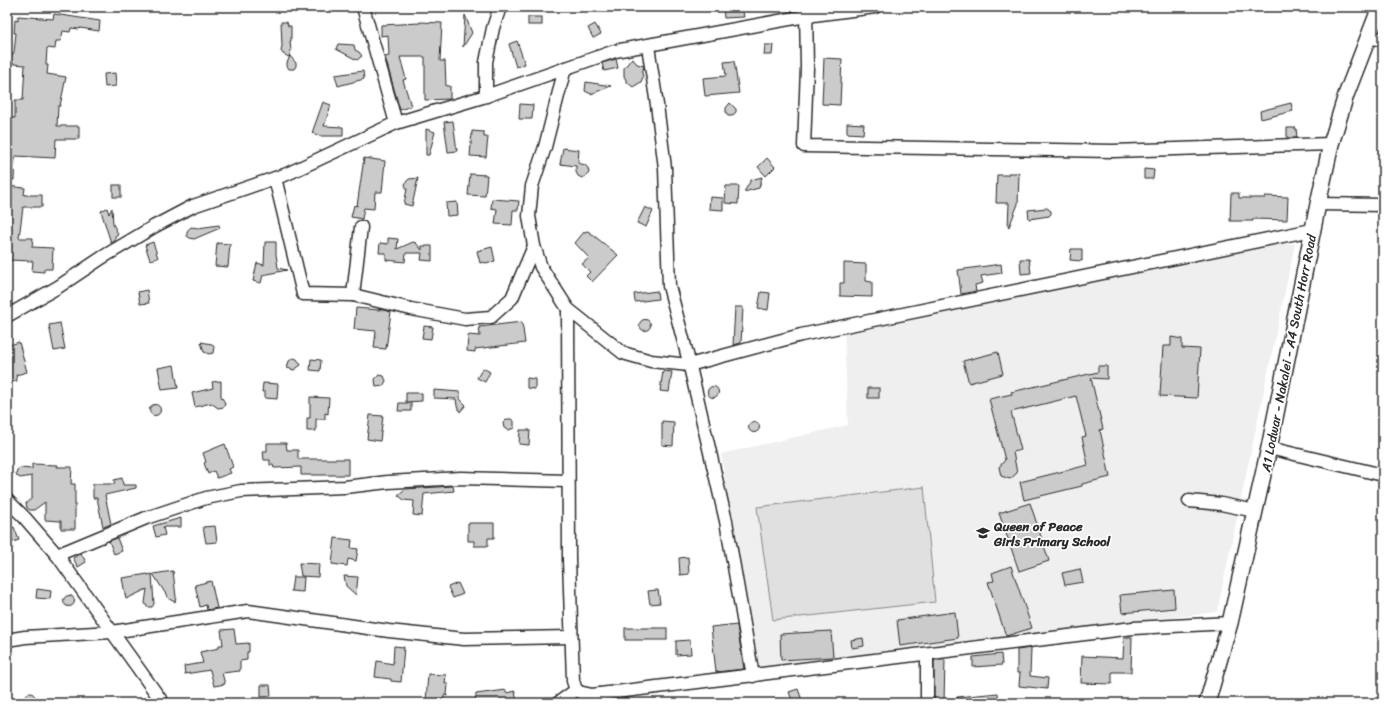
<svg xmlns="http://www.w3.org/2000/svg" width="1390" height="710" viewBox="0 0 1390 710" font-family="Sriracha,sans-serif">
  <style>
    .built { fill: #efefef }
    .green { fill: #e0e0e0; stroke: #868686 }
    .building { fill: #cbcbcb; stroke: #2b2b2b }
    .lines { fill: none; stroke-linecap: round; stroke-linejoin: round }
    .minor-casing { stroke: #2b2b2b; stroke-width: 15 }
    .major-casing { stroke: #2b2b2b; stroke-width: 18 }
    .minor { stroke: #fff; stroke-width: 12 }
    .major { stroke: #fff; stroke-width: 15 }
    .labels { text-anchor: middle; stroke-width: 3.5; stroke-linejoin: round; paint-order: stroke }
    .street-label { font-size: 13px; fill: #2b2b2b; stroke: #fff }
    .poi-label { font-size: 13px; font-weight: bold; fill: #2b2b2b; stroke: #fff; text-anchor: start }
  </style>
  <rect width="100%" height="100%" fill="#fff"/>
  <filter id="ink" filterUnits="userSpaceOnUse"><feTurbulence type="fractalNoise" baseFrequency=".025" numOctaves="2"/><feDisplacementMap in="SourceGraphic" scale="8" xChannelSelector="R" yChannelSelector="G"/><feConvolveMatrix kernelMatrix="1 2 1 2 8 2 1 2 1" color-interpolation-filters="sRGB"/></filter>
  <g filter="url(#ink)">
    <path class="built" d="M1277,244H1295L1217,612L755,669L721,454L848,425L844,331Z"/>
    <path class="green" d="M924,487L935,602L773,620L757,507Z"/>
    <g class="building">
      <path d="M723,7H742L744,17L724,18Z"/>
      <path d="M54,14L100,21L99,31L80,28L79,29L71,28L70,32L63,31L61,41H56L55,49L47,48L46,65H48L47,74L66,77L60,106H58L57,126H79V139H56L55,158L15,156L14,180L7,179V117L15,118V100H23L25,65L14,64L11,62L10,59L14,52L16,33H14L15,20L18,21V16L53,19Z"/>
      <path d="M465,15L472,33L463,47Z"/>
      <rect x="528" y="17" width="14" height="8"/>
      <path d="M281,22H287L288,26H291V41H290L291,51L289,57L283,54L281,51L282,46Z"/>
      <path d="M420,22L442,23L440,61H445L446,86H450V99L425,100V57H400L406,79L403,80L411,106L400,110L385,57L389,56L388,35L381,36V25L420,23Z"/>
      <path d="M595,24L601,34L593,38L588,28Z"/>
      <path d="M517,41L525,64L516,67L509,44Z"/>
      <path d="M338,44L354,45L355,50L359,52L362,56L357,60L336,49Z"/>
      <path d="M765,45H773L772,55H764Z"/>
      <path d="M290,56L296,63V66L294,69H289L287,66V63Z"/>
      <path d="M632,58L637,64L644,66L642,73L643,77L641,82L633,87L627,82L624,76V68Z"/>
      <path d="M824,58L842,59L840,105L822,104Z"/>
      <path d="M616,59L618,68L604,71L602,63Z"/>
      <path d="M734,61L739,93L705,96L703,78L726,76L724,62Z"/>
      <path d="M363,71L364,79L338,86L335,75Z"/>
      <path d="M115,73L116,86L105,87L104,74Z"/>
      <path d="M586,82L611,86L591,94L585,91Z"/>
      <path d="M323,102L331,105L324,126L343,127V136H320L312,133Z"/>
      <path d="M730,103L736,109V112L732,116H728L726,112V108Z"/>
      <path d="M1291,103L1293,111L1261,119L1260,111Z"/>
      <path d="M520,104L533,105L532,119H519Z"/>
      <path d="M453,121L457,151L448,152L444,122Z"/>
      <path d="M847,123L864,124L863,134L847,133Z"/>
      <path d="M1287,128H1296L1297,138H1287Z"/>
      <path d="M426,129L435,132L429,155H426Z"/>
      <path d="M472,131L484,132V137H488L486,157L470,156Z"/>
      <path d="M563,148L579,150L578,163L585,165L588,168L589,173L586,176L582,178L578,176L576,172V166L560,164Z"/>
      <path d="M364,158L385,161L382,192H375L374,209L364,208L362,219L351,217L354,205L357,206Z"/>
      <path d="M767,158L775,167L766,176L758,167Z"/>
      <path d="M1144,169L1154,170L1153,179H1144Z"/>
      <path d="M1008,173H1019L1018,204L1009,227L1008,226L1009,203H996L997,175H1008Z"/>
      <path d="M470,174L487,175L485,196L468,195Z"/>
      <path d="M762,177L759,188L744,192L751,180Z"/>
      <path d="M418,178L412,206L404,204L407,189L405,185L406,182L409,179Z"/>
      <rect x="113" y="185" width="8" height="12"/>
      <path d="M7,186L25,188L24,195H42V207H23L19,238H33L32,247L53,248L52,269H44V272L32,271L33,261L7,260V221L9,204H7Z"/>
      <path d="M726,186H739L738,204L725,203Z"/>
      <path d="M1231,193H1239V198H1265V196L1288,197L1287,220L1253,219V221H1230Z"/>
      <path d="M710,197L723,198V210L709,209Z"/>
      <path d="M492,199L519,201L518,210H513L512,225L495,224L497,209L491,208Z"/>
      <path d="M457,202L458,215L447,216L446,203Z"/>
      <path d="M645,207L653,211L646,227L637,223Z"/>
      <path d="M107,208L109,214L112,208L113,224L118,234L115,236V241L111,243L101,211Z"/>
      <path d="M1047,208L1051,211V214L1049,216L1029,219L1028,210Z"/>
      <path d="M219,225L220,228L194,239L190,238L187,236V231L191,227L198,228Z"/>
      <path d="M588,231L618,255L592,282L586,276L590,272L582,264L589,258L575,243L584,232Z"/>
      <path d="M388,238L398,239L397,249L413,242L416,243L422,250V246H432V261L421,260L422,253H406L405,262L386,260V253H379L380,243L388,244Z"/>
      <path d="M153,242L158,258L150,260L145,245Z"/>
      <path d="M265,242H276V254L278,268L287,270L263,275L261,283L253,281L257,263L264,265Z"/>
      <path d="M217,243L230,244L228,267L215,266Z"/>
      <path d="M492,247L495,261L485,263L484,262L480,263L477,251Z"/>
      <path d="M1071,249H1082V261L1070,260Z"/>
      <path d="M1020,259H1029L1031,273L1021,274Z"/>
      <path d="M844,263L866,264V281L872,282V297L840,296V283H844Z"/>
      <path d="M1001,264L1002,273L981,276L983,283L975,285L976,291L961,294L958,270Z"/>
      <path d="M147,290L149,303L140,304L138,292Z"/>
      <path d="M657,291L658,299L635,302L634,294Z"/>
      <path d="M761,292L770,293L768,310L758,308Z"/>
      <path d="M735,307H743L741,343L733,345Z"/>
      <path d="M356,308L379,310V309L391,312L386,349L374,348L376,331L354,329Z"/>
      <circle cx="645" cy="325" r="5.5"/>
      <path d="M522,322L525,343L475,349V352L467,351L468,335L480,336L479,327Z"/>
      <path d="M60,323L65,349L54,351L49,325Z"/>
      <path d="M424,326L433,327L431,339L422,338Z"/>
      <path d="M1171,337L1182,339V348L1200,349L1197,398L1160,396L1163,346H1171Z"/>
      <path d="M19,342L27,372L16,375L17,381L7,383V346Z"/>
      <path d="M201,342L212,344L214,347L213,353L209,354L204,352Z"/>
      <path d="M998,352L1003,374L969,383L963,361Z"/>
      <path d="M293,358L297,359L301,365L294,370L287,368L289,361Z"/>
      <path d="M311,359L321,360L320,371L310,370Z"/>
      <path d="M174,365L178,388L162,390L158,368Z"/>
      <path d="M1098,366H1107V379L1091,378L1103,429L1100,430L1110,477L1082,484V486L1024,500L1020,482L1088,465L1082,437L1086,436L1076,396L1011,412L1021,450L1013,452L1017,473L1010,479L1001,476L999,467L1005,460L989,399L1012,394L1011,392L1098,372Z"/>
      <path d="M483,368L490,372L485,382L477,378Z"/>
      <path d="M663,371L672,372L669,392L660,391Z"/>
      <path d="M379,375L384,376L386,381L383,386L376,387L375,379Z"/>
      <path d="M527,378L535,379V389L527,388Z"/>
      <path d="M221,381V396L225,403L224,407L218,408L211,403L195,407L192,393L213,388L212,382Z"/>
      <path d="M263,383L278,384L277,399L265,398V392H262Z"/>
      <circle cx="713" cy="392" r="5.5"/>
      <rect x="868" y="388" width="11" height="10"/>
      <path d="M434,390L460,392V399L466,405L460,412L457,406L456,399L434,398Z"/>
      <path d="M406,393H422V401L406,402Z"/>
      <path d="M310,397L329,398L328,414L325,413V419H316V431H307V418H310Z"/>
      <path d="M399,403H411V411H398Z"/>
      <circle cx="155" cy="410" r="5.5"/>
      <path d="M370,415L383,416L380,441L367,439Z"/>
      <path d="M507,419H511L514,421V428L509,430L504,428L503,423Z"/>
      <path d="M662,421L674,422L673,446L662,445Z"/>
      <circle cx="754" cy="427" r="5.5"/>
      <path d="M520,430H530L529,445L519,444Z"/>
      <path d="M267,443H286L287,450H298V459H348V475H301V467L274,468L273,465H270V460H264L263,451H267Z"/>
      <path d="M225,444L233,467L229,469L231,473L217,478L214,471L208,474L204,463L206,462L203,453Z"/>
      <path d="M32,464L58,465L57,467H72L71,484H75V529H61V521L45,520V502L34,510H30L27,508L26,503L32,498V476L20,478L17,476L16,473L17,470L20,468L32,469Z"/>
      <path d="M122,478L123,485H136V488L105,495L111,524L103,527L97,498H93V484H115L114,480Z"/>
      <path d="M453,486L454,491L424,494L422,516L413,515L414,501L404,500L398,495L405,489Z"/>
      <path d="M1030,503L1049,561L1019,571L999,513Z"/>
      <path d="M181,518V527H163L165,535L156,537L153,526Z"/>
      <path d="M468,523H494V538H488V546H474V541H468Z"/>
      <path d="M215,526L217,542L206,543L203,527Z"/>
      <path d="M14,527L19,540L7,544V529Z"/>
      <path d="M117,538L122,551L114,554L109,541Z"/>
      <path d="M335,538L352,540L351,548L358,549L356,561L348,559L347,566L332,564Z"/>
      <path d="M81,553L86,562L78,567L73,558Z"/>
      <path d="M688,557L689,574L680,575L679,558Z"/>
      <path d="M299,563L319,564L318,577L301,576Z"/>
      <path d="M1011,566L1032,628L1006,636L988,582L994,581L992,573Z"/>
      <path d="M1080,569L1083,582L1065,585L1062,573Z"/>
      <path d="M173,571L176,597L175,602L169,599L153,574Z"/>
      <path d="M148,574V575L152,574L154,604L152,607H147L145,603L147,589L126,599L122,578Z"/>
      <path d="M344,576L358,577L356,595L346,586Z"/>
      <path d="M293,577H304L303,592L291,591Z"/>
      <path d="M211,581L217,608L207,610L206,605L200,607L195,585Z"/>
      <path d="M458,583L463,594L453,598L448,587Z"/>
      <path d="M37,589L51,591L50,599L36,598Z"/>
      <path d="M658,590L660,603L650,604L648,591Z"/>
      <path d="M1174,590L1175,608L1122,613L1120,595Z"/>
      <circle cx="69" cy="601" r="5.5"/>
      <path d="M955,612L958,638L900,646L897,620Z"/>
      <path d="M729,625V626L737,625L744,669L716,672L711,627Z"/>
      <rect x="625" y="628" width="42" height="12"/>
      <path d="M234,629L236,644L249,643V652H247V660L240,661V671L222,673L225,684L214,686L210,670L185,674L184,666L203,663L200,652L219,648V645H223L221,630Z"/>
      <path d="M831,631L833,657L781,660L780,634Z"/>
      <path d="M1124,637H1132L1131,672H1112V684L1081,683L1082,656L1123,658Z"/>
      <path d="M863,638L864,646L852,648L851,640Z"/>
      <path d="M690,640L691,654L676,655V641Z"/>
      <path d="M394,646L404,647L401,682L391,681V679L375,677L377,661L393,664Z"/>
      <path d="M1031,648L1030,676L1048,678L1047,689L1019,686L1020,673H1017V650Z"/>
      <path d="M1001,654L1002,665L973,667V657Z"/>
      <path d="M934,660H945L944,703H934Z"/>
      <path d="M428,674L446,675L445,684H448L447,696L444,695L443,703L426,701Z"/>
      <path d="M261,685H270L271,696L261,697Z"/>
      <path d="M798,689L803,703H793L789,692Z"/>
      <path d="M506,690V693L515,691L517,703H475L476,694Z"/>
      <circle cx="30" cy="698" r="5"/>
      <path d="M998,693L999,703H958L957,697Z"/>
    </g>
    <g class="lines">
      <g class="minor-casing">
        <g id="minor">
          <path d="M363,7L396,123"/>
          <path d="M806,7L807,68L804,146L1113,151L1331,144"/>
          <path d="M1368,37L1383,40"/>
          <path d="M648,46L657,105L665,168L669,286L687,354L726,521L753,676"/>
          <path d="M565,68L545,147L532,186L529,216L534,246L541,267L568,309L623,353L651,361L689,365L801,335L1312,230"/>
          <path d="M486,96V62L493,28L500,7"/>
          <path d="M275,178L303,294L353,295"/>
          <path d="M1318,204L1383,205"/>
          <path d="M361,227L353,295L411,309L465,319L491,317L512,298L534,246"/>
          <path d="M568,309L569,559L573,681L576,690L600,703"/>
          <path d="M7,316L58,287L103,257L155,226L193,206L287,174L396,123L486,96L615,51L806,16L875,7"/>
          <path d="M1269,448L1383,475"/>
          <path d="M7,500L25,518L57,555L163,703"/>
          <path d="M1189,501L1221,504L1255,511"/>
          <path d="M57,555L146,518L206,498L241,491L345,487L388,482L461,478L568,481"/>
          <path d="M7,640L25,637L112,632L248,611L389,631L464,639L571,637"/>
          <path d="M583,693L592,695L1133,628L1230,623"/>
          <path d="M558,703L576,690"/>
          <path d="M927,703V654"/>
        </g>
      </g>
      <g class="major-casing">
        <path id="major" d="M1207,703L1230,623L1269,448L1318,204L1331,144L1346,95L1380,7"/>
      </g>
      <use href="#minor" class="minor"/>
      <use href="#major" class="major"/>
    </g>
  </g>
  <defs>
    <g id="school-bare" transform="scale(1.08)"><path d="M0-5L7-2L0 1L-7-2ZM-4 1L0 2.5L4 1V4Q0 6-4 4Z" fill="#2b2b2b" stroke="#fff" stroke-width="2.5" paint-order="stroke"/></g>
  </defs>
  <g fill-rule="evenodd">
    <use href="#school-bare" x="983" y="533"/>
  </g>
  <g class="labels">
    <g class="street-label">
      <text transform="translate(1288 353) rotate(-79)" y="5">A1 Lodwar - Nakalei - A4 South Horr Road</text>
    </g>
    <g class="poi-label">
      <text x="994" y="531">Queen of Peace<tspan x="994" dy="15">Girls Primary School</tspan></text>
    </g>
  </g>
  <rect width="1390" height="710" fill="none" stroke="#fff" stroke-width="24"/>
  <rect x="12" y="12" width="1366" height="686" fill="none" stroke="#2b2b2b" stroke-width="1.5" filter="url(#ink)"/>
</svg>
